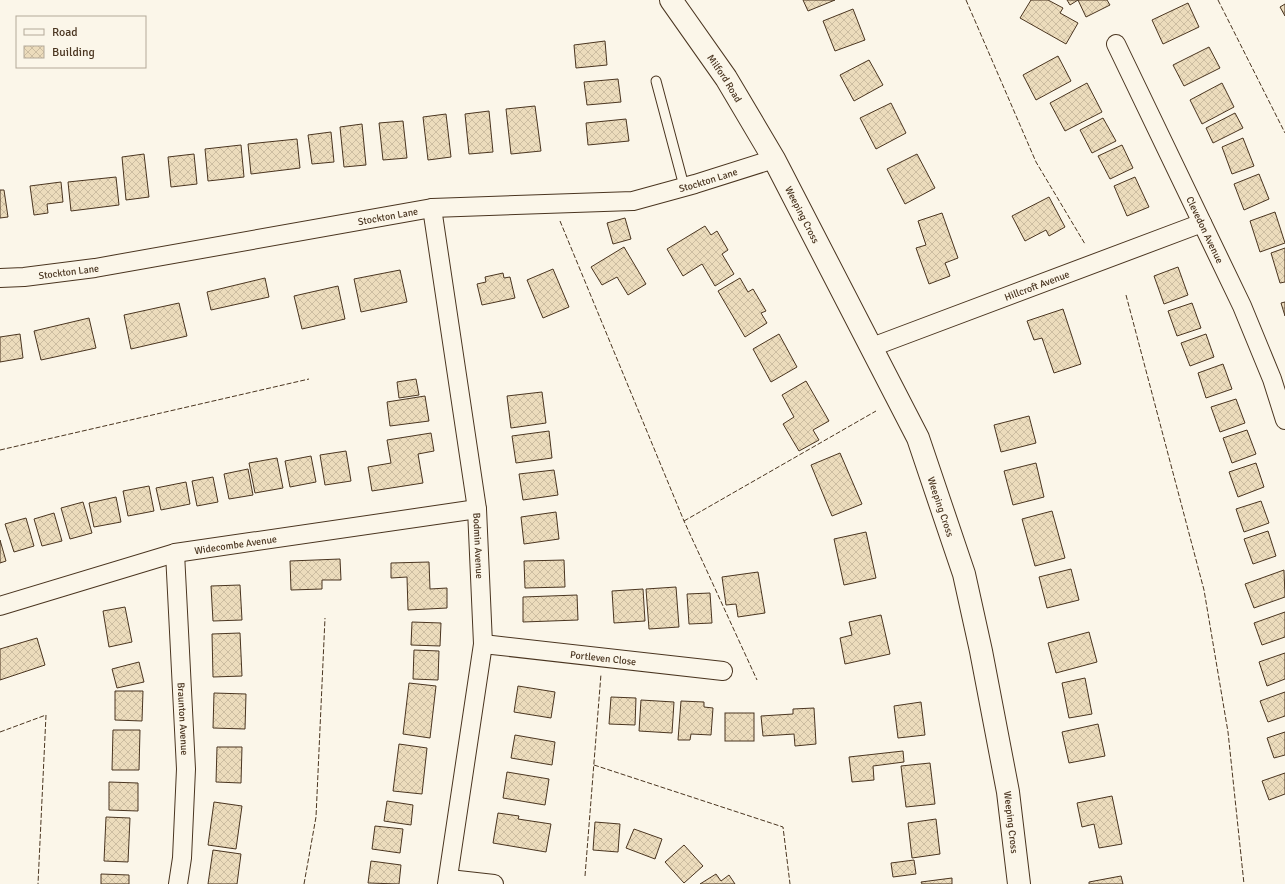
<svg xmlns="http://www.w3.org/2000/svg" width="1285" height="884" viewBox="0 0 1285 884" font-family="Signika,sans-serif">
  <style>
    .building { fill: url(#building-cross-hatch); stroke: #4a3520 }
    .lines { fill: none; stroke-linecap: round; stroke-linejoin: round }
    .lane-casing { stroke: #4a3520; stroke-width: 11 }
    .street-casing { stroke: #4a3520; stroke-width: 20 }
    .highway-casing { stroke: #4a3520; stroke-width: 24 }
    .lane { stroke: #fbf6e9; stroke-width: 9 }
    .street { stroke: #fbf6e9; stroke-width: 18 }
    .highway { stroke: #fbf6e9; stroke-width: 22 }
    .fence { stroke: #4a3520; stroke-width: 1; stroke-dasharray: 5 2; stroke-linecap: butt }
    .labels { text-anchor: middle; stroke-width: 3; stroke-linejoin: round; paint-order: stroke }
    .street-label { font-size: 10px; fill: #4a3520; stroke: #fbf6e9 }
  </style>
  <defs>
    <pattern id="building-cross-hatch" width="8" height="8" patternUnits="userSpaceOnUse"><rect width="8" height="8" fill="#ecdcbc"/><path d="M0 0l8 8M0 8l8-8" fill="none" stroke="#ccbda1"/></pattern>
  </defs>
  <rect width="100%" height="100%" fill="#fbf6e9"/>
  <g class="building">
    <path d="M803,0H835L808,11Z"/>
    <path d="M1031,0H1048L1063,8L1060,13L1078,23L1066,44L1020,18Z"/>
    <path d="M1067,0H1107L1110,5L1086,17L1078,0L1070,5Z"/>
    <path d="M1188,3L1199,27L1163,44L1152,20Z"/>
    <path d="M1285,4V16L1280,7Z"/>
    <path d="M853,9L865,40L835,51L823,21Z"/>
    <path d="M605,41L607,65L576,68L574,45Z"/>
    <path d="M1209,47L1220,68L1184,86L1173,65Z"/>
    <path d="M1058,56L1071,81L1036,100L1023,75Z"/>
    <path d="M869,60L883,85L854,101L840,75Z"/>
    <path d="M618,79L621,102L587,105L584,82Z"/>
    <path d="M1087,83L1102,112L1065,131L1050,103Z"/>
    <path d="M1222,83L1234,107L1202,124L1190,100Z"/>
    <path d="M891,103L906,133L876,149L860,118Z"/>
    <path d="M535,106L541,151L511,154L506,109Z"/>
    <path d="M489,111L493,152L469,154L465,114Z"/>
    <path d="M1235,113L1243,128L1213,143L1206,128Z"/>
    <path d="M446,114L451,157L428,160L423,117Z"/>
    <path d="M1103,118L1116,141L1092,153L1080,130Z"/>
    <path d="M626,119L629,141L588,145L586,123Z"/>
    <path d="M403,121L407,158L383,160L379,123Z"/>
    <path d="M362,124L366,165L344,167L340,127Z"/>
    <path d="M331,132L334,162L312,164L308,135Z"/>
    <path d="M1243,138L1254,166L1232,174L1222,147Z"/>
    <path d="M297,139L300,168L251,174L248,144Z"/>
    <path d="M241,145L244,177L208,181L205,149Z"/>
    <path d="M1122,145L1133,168L1110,179L1098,156Z"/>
    <path d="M144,154L149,197L126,200L122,157Z"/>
    <path d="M194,154L197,184L171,187L168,157Z"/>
    <path d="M917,154L935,188L905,204L887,169Z"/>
    <path d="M1259,174L1269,199L1244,210L1234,184Z"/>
    <path d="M116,177L119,205L71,211L68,182Z"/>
    <path d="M1135,177L1149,207L1127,216L1114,186Z"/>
    <path d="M61,182L63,202L47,204L48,213L34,215L30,186Z"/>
    <path d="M0,190H4L8,217L0,218Z"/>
    <path d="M1049,197L1065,227L1049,236L1046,230L1025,241L1012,216Z"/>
    <path d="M1275,212L1285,243L1260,252L1250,221Z"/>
    <path d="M942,213L958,258L945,263L950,276L929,284L916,248L926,245L918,221Z"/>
    <path d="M625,218L631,239L613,244L607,223Z"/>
    <path d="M705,226L711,235L717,231L728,250L722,254L734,274L715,286L702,264L683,276L667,249Z"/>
    <path d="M624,247L646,284L628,295L617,277L602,285L591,267Z"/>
    <path d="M1285,248V282L1280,283L1271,253Z"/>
    <path d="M1178,267L1188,295L1164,304L1154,276Z"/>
    <path d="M553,269L569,307L543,318L527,280Z"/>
    <path d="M400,270L407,302L361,312L354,279Z"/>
    <path d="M503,273L504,278L510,277L515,298L482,305L477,284L486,282L485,277Z"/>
    <path d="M265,278L269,297L211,310L207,292Z"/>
    <path d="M740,278L748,292L753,289L766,311L761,313L767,323L745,337L718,291Z"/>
    <path d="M338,286L345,319L302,329L294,296Z"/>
    <path d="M1285,302V316L1281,303Z"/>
    <path d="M179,303L187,336L131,349L124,315Z"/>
    <path d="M1192,303L1201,328L1177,336L1168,311Z"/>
    <path d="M1063,309L1081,364L1054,373L1042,338L1034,340L1027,321Z"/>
    <path d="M89,318L96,348L41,360L34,331Z"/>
    <path d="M20,334L23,358L0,362V337Z"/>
    <path d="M779,334L797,367L771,382L753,349Z"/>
    <path d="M1206,334L1214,357L1190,366L1181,343Z"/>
    <path d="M1223,364L1232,389L1206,398L1198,373Z"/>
    <path d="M416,379L419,395L399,398L397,382Z"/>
    <path d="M806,381L829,421L813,430L819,440L799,451L783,424L794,417L782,395Z"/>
    <path d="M542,392L546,423L511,428L507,396Z"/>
    <path d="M425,396L429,421L390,426L387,402Z"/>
    <path d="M1236,399L1245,423L1220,432L1211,407Z"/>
    <path d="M1029,416L1036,443L1001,452L994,425Z"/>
    <path d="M1247,430L1256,454L1232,463L1223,438Z"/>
    <path d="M549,431L552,458L516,463L512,436Z"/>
    <path d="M431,433L434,451L418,454L423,483L372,491L368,467L391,463L387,440Z"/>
    <path d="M346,451L351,481L325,485L320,455Z"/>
    <path d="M840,453L862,504L832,516L811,465Z"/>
    <path d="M311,456L316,482L290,487L285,461Z"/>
    <path d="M277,458L283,488L255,493L249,463Z"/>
    <path d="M1036,463L1044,497L1013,505L1004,471Z"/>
    <path d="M1256,463L1264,487L1238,497L1229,472Z"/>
    <path d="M248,469L253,495L229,499L224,474Z"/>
    <path d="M554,470L558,495L523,500L519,474Z"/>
    <path d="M213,477L218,502L197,506L192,481Z"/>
    <path d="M186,482L190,504L161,510L156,488Z"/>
    <path d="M149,486L154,511L128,516L123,491Z"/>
    <path d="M116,497L121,522L94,527L89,503Z"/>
    <path d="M1261,501L1269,523L1244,532L1236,509Z"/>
    <path d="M83,502L92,533L70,539L61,508Z"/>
    <path d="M1052,511L1065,558L1035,566L1022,519Z"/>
    <path d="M556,512L559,539L524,544L521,517Z"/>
    <path d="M54,513L62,541L42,546L34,519Z"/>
    <path d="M26,518L34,546L14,552L5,524Z"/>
    <path d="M1268,531L1276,556L1253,564L1244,539Z"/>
    <path d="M866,532L876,578L844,585L834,539Z"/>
    <path d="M0,540L6,561L0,563Z"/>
    <path d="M340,559L341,580H322V589L291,590L290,561Z"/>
    <path d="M564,560L565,587L525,588L524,561Z"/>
    <path d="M429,562L430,589L447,588V608L408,610L407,577L391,578V563Z"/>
    <path d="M1071,569L1079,600L1047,608L1039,577Z"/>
    <path d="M1284,570L1285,597L1254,608L1245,584Z"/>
    <path d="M758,572L765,613L738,617L736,604L726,605L722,577Z"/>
    <path d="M240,585L242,620L213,621L211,586Z"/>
    <path d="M676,587L679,627L649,629L646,589Z"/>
    <path d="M643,589L645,621L614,623L612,591Z"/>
    <path d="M710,593L712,623L689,624L687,594Z"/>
    <path d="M577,595L578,620L523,622V597Z"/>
    <path d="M125,607L132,642L109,647L103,611Z"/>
    <path d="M1285,612V637L1262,645L1254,623Z"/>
    <path d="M881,615L890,654L845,664L840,638L852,635L849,622Z"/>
    <path d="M412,622L441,623L440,646L411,645Z"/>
    <path d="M1089,632L1097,662L1056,673L1048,643Z"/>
    <path d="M240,633L242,676L213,677L212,634Z"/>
    <path d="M37,638L45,665L0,680V649Z"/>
    <path d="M414,650L439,651L438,680L413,679Z"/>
    <path d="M1285,653V679L1267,686L1259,662Z"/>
    <path d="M139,662L144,682L117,688L112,669Z"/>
    <path d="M1085,678L1092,714L1069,718L1062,683Z"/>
    <path d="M409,683L436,686L430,738L403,734Z"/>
    <path d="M518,686L555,692L551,718L514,712Z"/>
    <path d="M115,691H143L142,721L115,720Z"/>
    <path d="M1285,692V716L1268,722L1260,701Z"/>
    <path d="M214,693L246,694L245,729L213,728Z"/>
    <path d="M611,697L636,698L635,725L609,724Z"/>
    <path d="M641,700L674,702L672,733L639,731Z"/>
    <path d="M681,701L704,702V707L713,708L711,735L691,734L690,740H678Z"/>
    <path d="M921,702L925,735L898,738L894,706Z"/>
    <path d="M814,708L816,744L795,746L794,734L763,736L761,716L793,714V709Z"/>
    <rect x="725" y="713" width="29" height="28"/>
    <path d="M1098,724L1105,756L1069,763L1062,732Z"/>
    <path d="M113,730H140L139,770H112Z"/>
    <path d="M1285,732V755L1274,758L1267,738Z"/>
    <path d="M515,735L555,742L552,765L511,758Z"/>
    <path d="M399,744L427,748L422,794L393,791Z"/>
    <path d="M217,747H242L241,783L216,782Z"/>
    <path d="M903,751L904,762L873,766L874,780L852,782L849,757Z"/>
    <path d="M930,763L935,804L906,807L901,766Z"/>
    <path d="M507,772L549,779L545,805L503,798Z"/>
    <path d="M1285,773V794L1269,800L1262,781Z"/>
    <path d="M109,782L138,783V811L109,810Z"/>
    <path d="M1112,796L1122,844L1099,848L1094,824L1082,827L1077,803Z"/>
    <path d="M387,801L413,805L411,825L384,821Z"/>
    <path d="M214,802L242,806L236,849L208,845Z"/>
    <path d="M498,813L519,816L518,819L551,824L546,852L493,843Z"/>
    <path d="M106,817L130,818L128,862L104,861Z"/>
    <path d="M936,819L940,854L912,858L908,823Z"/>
    <path d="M595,822L620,824L618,852L593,850Z"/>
    <path d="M375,826L403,829L400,853L372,849Z"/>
    <path d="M634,829L662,839L655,859L626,848Z"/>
    <path d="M684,845L703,866L684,883L665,862Z"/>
    <path d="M213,850L241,854L237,884H208Z"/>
    <path d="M914,860L916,874L893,877L891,863Z"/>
    <path d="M371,861L401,865L399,884L368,883Z"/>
    <path d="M101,874L129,875V884H101Z"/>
    <path d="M716,874L721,881L729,875L735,884H700Z"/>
    <path d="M1121,876L1123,884H1089V882Z"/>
    <path d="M952,878V884H922L921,882Z"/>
  </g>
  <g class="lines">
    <g class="lane-casing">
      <path id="lane" d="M656,81L684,186"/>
    </g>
    <g class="street-casing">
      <g id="street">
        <path id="s1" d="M1116,44L1242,306L1272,379L1285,420"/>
        <path id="s2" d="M432,208L477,509L483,644L447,884"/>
        <path id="s3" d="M0,278L24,277L95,268L432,208L633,201L695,184L774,159"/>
        <path id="s4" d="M872,347L1202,223"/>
        <path id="s5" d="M175,553L186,769L182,858L178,884"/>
        <path id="s6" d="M0,606L175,553L477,509"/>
        <path id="s7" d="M483,644L723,671"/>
        <path d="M449,879L494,884"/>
      </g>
    </g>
    <g class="highway-casing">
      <g id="highway">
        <path id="s8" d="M671,0L726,78L774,159L918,438L964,574L981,651L1008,792L1019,884"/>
      </g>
    </g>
    <use href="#lane" class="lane"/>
    <use href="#street" class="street"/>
    <use href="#highway" class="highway"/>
    <g class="fence">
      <path d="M966,0L1036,162L1085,244"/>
      <path d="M1218,0L1285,133"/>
      <path d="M560,221L684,521L757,680"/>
      <path d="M1126,295L1204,590L1228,732L1244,884"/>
      <path d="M0,450L309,379"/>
      <path d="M684,521L876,411"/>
      <path d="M0,732L46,715L38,884"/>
      <path d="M594,765L783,827L790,884"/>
      <path d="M585,876L601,674"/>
      <path d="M304,884L316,817L325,618"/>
    </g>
  </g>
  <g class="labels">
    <g class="street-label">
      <text dy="4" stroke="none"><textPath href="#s8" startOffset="95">Milford Road</textPath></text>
      <text dy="4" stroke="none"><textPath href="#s3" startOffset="717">Stockton Lane</textPath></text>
      <text dy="4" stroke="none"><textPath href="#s8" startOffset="252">Weeping Cross</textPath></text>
      <text dy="4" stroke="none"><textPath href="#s3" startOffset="393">Stockton Lane</textPath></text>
      <text dy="4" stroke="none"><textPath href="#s1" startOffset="206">Clevedon Avenue</textPath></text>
      <text dy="4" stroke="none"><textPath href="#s3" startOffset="69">Stockton Lane</textPath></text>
      <text dy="4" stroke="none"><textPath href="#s4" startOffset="176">Hillcroft Avenue</textPath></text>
      <text dy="4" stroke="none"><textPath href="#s8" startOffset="576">Weeping Cross</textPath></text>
      <text dy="4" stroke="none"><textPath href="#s6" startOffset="244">Widecombe Avenue</textPath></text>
      <text dy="4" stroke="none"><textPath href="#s2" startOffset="341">Bodmin Avenue</textPath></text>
      <text dy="4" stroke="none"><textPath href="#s7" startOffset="121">Portleven Close</textPath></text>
      <text dy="4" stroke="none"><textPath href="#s5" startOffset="166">Braunton Avenue</textPath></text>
      <text dy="4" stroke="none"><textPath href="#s8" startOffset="900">Weeping Cross</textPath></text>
    </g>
  </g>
  <rect x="16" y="16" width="130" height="52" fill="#fbf6e9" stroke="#b4a999"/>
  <rect x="24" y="29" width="20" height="6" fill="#fbf6e9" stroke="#b4a999"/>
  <text x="52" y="36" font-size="12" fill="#4a3520">Road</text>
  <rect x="24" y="46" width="20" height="12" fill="url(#building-cross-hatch)" stroke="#b4a999"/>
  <text x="52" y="56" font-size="12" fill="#4a3520">Building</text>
</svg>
